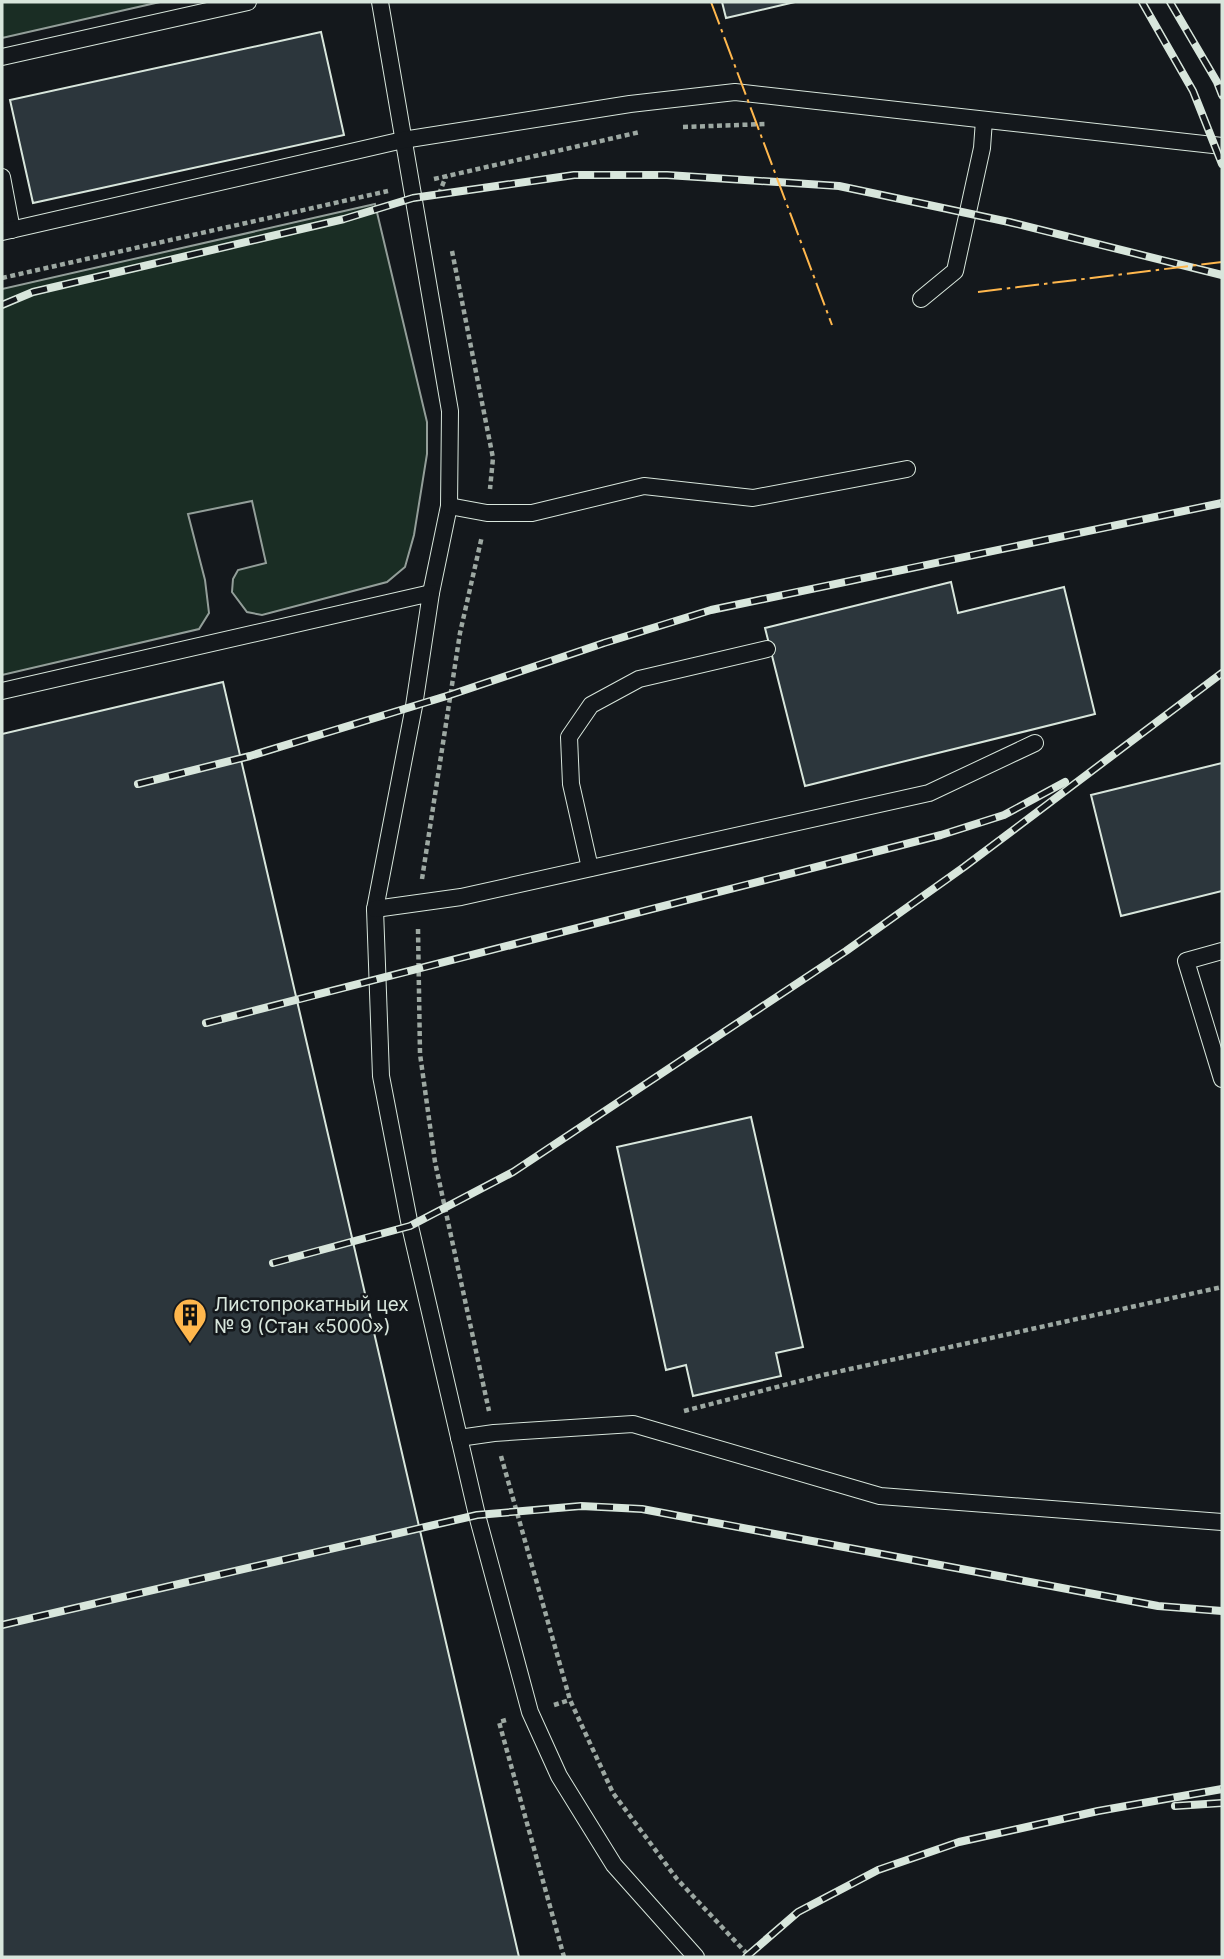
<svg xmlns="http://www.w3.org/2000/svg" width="1224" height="1959" viewBox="0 0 1224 1959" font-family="Inter,sans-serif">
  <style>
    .green { fill: #1a2d24; stroke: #939e99; stroke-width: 2 }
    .building { fill: #2c363c; stroke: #d8e6dc; stroke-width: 2 }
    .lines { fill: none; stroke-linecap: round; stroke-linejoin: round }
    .service-casing { stroke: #d8e6dc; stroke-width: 18 }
    .path { stroke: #9da8a2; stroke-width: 4.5; stroke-dasharray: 5 3.5; stroke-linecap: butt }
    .service { stroke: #14181c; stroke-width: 16 }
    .rail-casing { stroke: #d8e6dc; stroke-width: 8 }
    .rail { stroke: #14181c; stroke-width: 5; stroke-dasharray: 16; stroke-linecap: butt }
    .power { stroke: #ffb74d; stroke-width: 2; stroke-dasharray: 24 5 3.5 5; stroke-linecap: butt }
    .labels { text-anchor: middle; stroke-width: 5; stroke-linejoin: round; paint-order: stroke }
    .poi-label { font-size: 19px; fill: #d8e6dc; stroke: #14181c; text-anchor: start }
  </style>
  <rect width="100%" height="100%" fill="#14181c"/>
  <g class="green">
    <path d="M2,2H160L2,38Z"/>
    <path d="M375,204L427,422V454L414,535L405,567L387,582L262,615L247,612L232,592L233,579L238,570L266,563L252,501L188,514L205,580L209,613L199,629L2,675V289Z"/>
  </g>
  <g class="building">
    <path d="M722,2H795L726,18Z"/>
    <path d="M321,32L344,135L33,203L10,100Z"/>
    <path d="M951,582L958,613L1064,587L1095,714L805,786L765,628Z"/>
    <path d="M223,682L519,1957H2V734Z"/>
    <path d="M1222,763V891L1121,916L1091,795Z"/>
    <path d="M751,1117L803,1347L776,1353L781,1376L693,1396L686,1365L666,1370L617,1147Z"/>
  </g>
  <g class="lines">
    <g class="service-casing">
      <g id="service">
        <path d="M380,2L450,411L449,506L431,593"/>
        <path d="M2,57L248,2"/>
        <path d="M2,177L12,230"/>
        <path d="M2,232L403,140L630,104L735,92L1222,146"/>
        <path d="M921,299L955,271L982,148L984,120"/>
        <path d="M449,506L487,513H532L644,486L753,498L907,469"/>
        <path d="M2,691L431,593L414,706L375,909L381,1076L410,1226L477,1515L530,1712L559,1776L614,1865L696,1957"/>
        <path d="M590,868L571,784L569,737L591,705L639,679L767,649"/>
        <path d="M375,909L461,897L929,793L1035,743"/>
        <path d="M1222,951L1186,961L1222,1079"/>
        <path d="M459,1438L494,1433L633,1424L880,1496L1222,1522"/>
      </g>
    </g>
    <g class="path">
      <path d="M683,127L766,124"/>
      <path d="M434,179L640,132"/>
      <path d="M439,194L446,176"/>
      <path d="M452,251L493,458L490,489"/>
      <path d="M2,278L388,191"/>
      <path d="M422,879L460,633L482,536"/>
      <path d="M418,929L420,1054L435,1162L489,1411"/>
      <path d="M684,1411L823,1375L1222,1287"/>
      <path d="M501,1456L570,1700L613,1793L677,1879L750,1957"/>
      <path d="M554,1705L570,1700"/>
      <path d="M506,1720L499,1722L564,1957"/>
    </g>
    <use href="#service" class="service"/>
    <g class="rail-casing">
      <g id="rail">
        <path d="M1142,2L1193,91L1222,164"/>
        <path d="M1170,2L1217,82L1222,95"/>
        <path d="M2,305L33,292L344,219L413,198L574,175H667L839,186L1009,222L1222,275"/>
        <path d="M138,784L250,756L450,695L604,643L711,610L1222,503"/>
        <path d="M206,1023L941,835L1004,815L1065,782"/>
        <path d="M273,1263L410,1226L513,1172L846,951L964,867L1222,673"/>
        <path d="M2,1625L477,1515L581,1506L642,1509L1158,1606L1222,1611"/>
        <path d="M1175,1806L1222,1803"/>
        <path d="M746,1957L798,1912L878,1870L959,1842L1098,1811L1222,1789"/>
      </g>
    </g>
    <use href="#rail" class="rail"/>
    <g class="power">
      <path d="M711,2L832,325"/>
      <path d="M978,292L1222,262"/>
    </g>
  </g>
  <defs>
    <g id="building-pin" transform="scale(1.75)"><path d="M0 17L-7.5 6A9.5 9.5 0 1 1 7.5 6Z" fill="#ffb74d" stroke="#14181c"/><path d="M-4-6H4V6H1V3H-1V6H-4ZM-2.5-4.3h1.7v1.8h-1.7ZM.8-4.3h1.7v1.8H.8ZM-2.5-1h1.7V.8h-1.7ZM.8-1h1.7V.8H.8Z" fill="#111"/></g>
  </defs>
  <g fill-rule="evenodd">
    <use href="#building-pin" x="190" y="1315"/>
  </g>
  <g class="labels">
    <g class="poi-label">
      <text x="214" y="1311">Листопрокатный цех<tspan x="214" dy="22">№ 9 (Стан «5000»)</tspan></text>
    </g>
  </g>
  <rect width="1224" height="1959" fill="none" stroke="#d8e6dc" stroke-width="7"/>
</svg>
